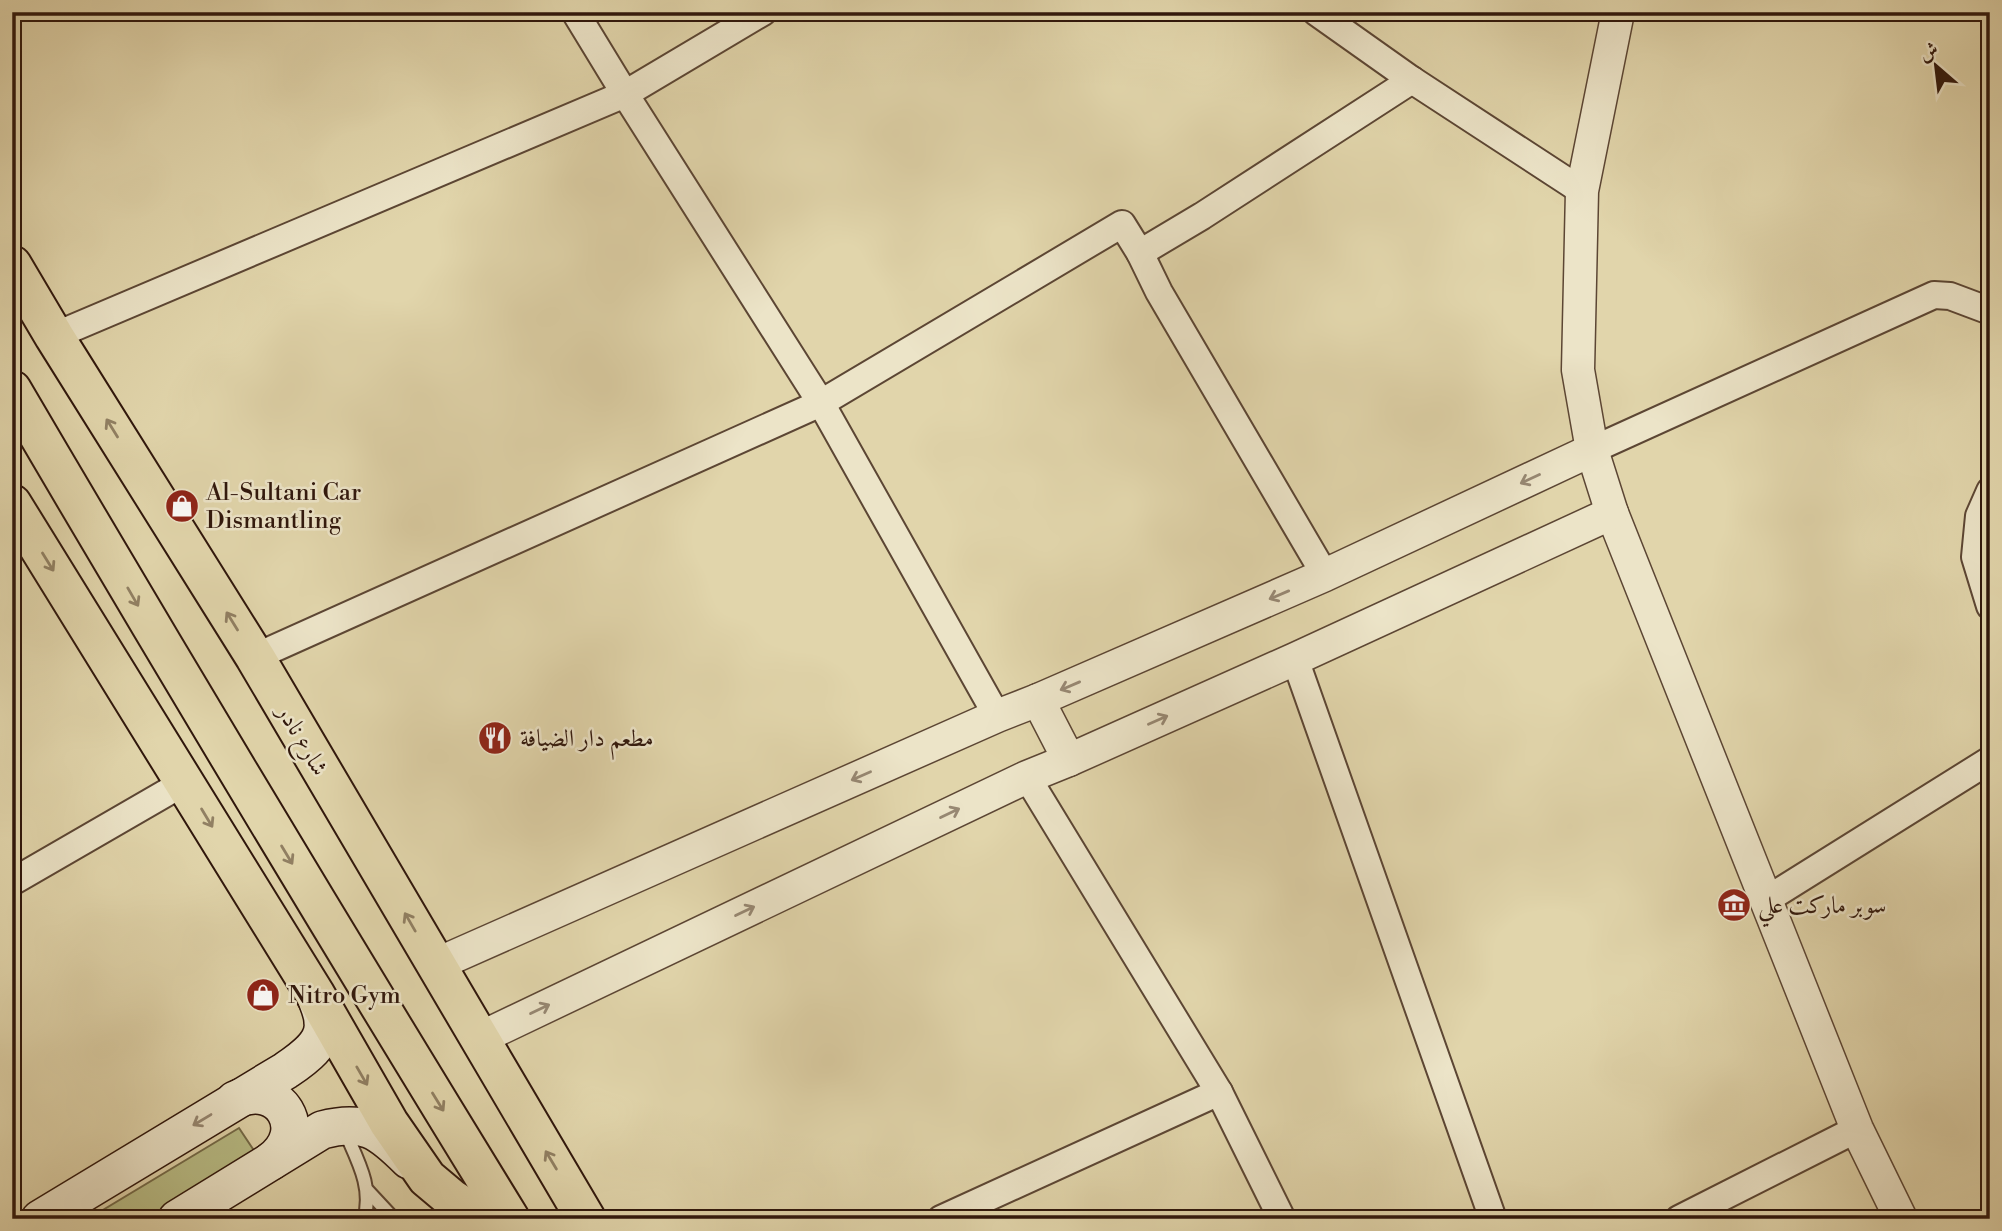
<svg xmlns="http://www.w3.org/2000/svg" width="2002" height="1231" viewBox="0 0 2002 1231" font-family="'Libre Bodoni',Amiri,serif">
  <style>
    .park { fill: #b8bc85; stroke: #746a48; stroke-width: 2 }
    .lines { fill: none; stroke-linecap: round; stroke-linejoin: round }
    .service-casing { stroke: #5c4634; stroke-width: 16 }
    .minor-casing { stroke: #5c4634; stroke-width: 30 }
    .tertiary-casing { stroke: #5c4634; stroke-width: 35 }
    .secondary-casing { stroke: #30170c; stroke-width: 40 }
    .primary-casing { stroke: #30170c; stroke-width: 42 }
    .service { stroke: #ece4c8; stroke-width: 12 }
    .minor { stroke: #ece4c8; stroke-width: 26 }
    .tertiary { stroke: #ece4c8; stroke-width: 32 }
    .secondary { stroke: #ece4c8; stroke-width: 37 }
    .primary { stroke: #e1d5ab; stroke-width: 38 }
    .oneway { stroke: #918063 }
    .oneway2 { stroke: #978873 }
    .labels { text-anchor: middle; stroke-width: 5; stroke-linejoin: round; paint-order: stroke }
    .poi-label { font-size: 24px; fill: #30170c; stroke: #ece4c8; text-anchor: start }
    .street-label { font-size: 24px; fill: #30170c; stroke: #ece4c8 }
  </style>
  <rect width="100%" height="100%" fill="#e1d5ab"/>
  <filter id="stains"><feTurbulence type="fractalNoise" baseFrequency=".00286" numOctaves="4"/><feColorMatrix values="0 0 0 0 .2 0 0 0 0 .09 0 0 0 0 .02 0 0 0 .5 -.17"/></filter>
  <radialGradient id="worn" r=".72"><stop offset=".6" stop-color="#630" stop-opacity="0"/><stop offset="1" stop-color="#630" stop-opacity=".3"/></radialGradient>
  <path class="park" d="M239,1128L259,1158L158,1219H88Z"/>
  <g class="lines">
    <g class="service-casing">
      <g id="service">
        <path d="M344,1129C356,1158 374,1187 364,1219"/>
        <path d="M368,1191L394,1219"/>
      </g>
    </g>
    <g class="minor-casing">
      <g id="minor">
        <path d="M575,12L625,94L821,403L997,716"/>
        <path d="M1316,12L1412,80L1582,191"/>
        <path d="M1140,253L1202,216L1412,80"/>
        <path d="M54,336L625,94L763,12"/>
        <path d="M1592,450L1934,295L1950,296L1990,311"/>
        <path d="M1990,491L1979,516L1975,557L1990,606"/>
        <path d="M255,657L821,403L1122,224L1140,253L1159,292L1325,575"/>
        <path d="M1295,659L1493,1219"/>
        <path d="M1027,777L1219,1092L1282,1219"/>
        <path d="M12,882L185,782"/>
        <path d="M1766,900L1990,760"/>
        <path d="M941,1219L1219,1092"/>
        <path d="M1679,1219L1857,1129"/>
      </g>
    </g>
    <g class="tertiary-casing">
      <g id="tertiary">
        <path d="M1618,12L1582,191L1578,370L1592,450L1612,513L1857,1129L1901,1219"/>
        <path d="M1038,700L1069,760"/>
        <path d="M435,965L997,716L1038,700L1325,575L1592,450"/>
        <path d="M478,1039L1027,777L1069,760L1295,659L1612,513"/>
      </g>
    </g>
    <g class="secondary-casing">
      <g id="secondary">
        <path d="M235,1100C280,1079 312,1131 271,1161"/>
        <path d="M40,1219L285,1071C301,1060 326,1044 323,1022C323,1013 318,1003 315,994"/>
        <path d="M177,1219L322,1130C364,1119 379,1130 409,1160"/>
      </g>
    </g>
    <g class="primary-casing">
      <g id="primary">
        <path d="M12,265L54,336L255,657L586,1219"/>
        <path d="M12,390C175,668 341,944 510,1219"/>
        <path d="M12,504L315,994L389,1123L427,1178L452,1199L483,1219"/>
      </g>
    </g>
    <use href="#service" class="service"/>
    <use href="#minor" class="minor"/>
    <use href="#tertiary" class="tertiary"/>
    <use href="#secondary" class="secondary"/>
    <use href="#primary" class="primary"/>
  </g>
  <defs><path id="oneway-shaft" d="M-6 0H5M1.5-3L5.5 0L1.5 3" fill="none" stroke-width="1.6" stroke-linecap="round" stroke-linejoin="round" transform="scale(1.75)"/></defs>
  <g class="oneway">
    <use href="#oneway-shaft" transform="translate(112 428) rotate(-122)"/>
    <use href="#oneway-shaft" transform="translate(48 562) rotate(58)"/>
    <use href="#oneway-shaft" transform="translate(133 597) rotate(60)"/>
    <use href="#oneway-shaft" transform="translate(232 621) rotate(-122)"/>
    <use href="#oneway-shaft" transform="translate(207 818) rotate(59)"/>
    <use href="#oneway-shaft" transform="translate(287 855) rotate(59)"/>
    <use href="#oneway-shaft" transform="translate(410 922) rotate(-120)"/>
    <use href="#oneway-shaft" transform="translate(362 1076) rotate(60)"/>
    <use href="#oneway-shaft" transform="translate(438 1102) rotate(58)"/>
    <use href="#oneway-shaft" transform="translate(551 1160) rotate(-121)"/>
  </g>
  <g class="oneway2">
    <use href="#oneway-shaft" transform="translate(1530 479) rotate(155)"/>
    <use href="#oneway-shaft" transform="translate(1279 595) rotate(157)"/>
    <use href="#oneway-shaft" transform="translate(1070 686) rotate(157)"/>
    <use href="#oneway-shaft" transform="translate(1158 720) rotate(-24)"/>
    <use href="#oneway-shaft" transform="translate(861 776) rotate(156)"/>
    <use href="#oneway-shaft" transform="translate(950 813) rotate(-26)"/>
    <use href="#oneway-shaft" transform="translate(745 911) rotate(-26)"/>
    <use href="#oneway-shaft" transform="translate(540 1009) rotate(-26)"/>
    <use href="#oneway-shaft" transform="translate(202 1120) rotate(149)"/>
  </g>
  <defs>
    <g id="shop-disc" transform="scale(1.75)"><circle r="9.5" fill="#8f2418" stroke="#ece4c8"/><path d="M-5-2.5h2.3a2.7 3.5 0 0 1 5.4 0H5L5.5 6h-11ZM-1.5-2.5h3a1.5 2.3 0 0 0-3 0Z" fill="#fff"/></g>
    <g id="restaurant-disc" transform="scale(1.75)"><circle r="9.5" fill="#8f2418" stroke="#ece4c8"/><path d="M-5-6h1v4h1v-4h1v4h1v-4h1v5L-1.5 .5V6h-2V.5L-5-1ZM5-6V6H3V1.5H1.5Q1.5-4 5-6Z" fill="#fff"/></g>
    <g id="museum-disc" transform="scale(1.75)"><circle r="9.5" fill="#8f2418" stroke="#ece4c8"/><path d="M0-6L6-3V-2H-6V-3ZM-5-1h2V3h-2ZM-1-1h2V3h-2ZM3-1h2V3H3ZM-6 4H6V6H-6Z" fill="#fff"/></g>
  </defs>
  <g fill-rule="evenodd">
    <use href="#shop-disc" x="182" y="506"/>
    <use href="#restaurant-disc" x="495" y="738"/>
    <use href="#museum-disc" x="1734" y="905"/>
    <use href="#shop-disc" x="263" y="995"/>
  </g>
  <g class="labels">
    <g class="poi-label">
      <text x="206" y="500">Al-Sultani Car<tspan x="206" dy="28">Dismantling</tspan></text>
      <text x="520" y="746">مطعم دار الضيافة</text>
      <text x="1758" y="913">سوبر ماركت علي</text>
      <text x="288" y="1003">Nitro Gym</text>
    </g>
    <g class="street-label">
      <text transform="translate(303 740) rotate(60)" y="8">شارع نادر</text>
    </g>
  </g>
  <rect width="2002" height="1231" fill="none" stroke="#e1d5ab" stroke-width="42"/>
  <rect x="14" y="14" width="1974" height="1203" fill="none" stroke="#30170c" stroke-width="3.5"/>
  <rect x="21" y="21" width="1960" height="1189" fill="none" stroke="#30170c" stroke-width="2"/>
  <g transform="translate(1936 66) rotate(332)" stroke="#ece4c8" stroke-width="5" paint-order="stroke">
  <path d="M0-5L12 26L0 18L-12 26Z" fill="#30170c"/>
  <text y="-10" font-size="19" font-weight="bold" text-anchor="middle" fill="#30170c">ش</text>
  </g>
  <rect width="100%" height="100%" filter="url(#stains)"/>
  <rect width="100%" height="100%" fill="url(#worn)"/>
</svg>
